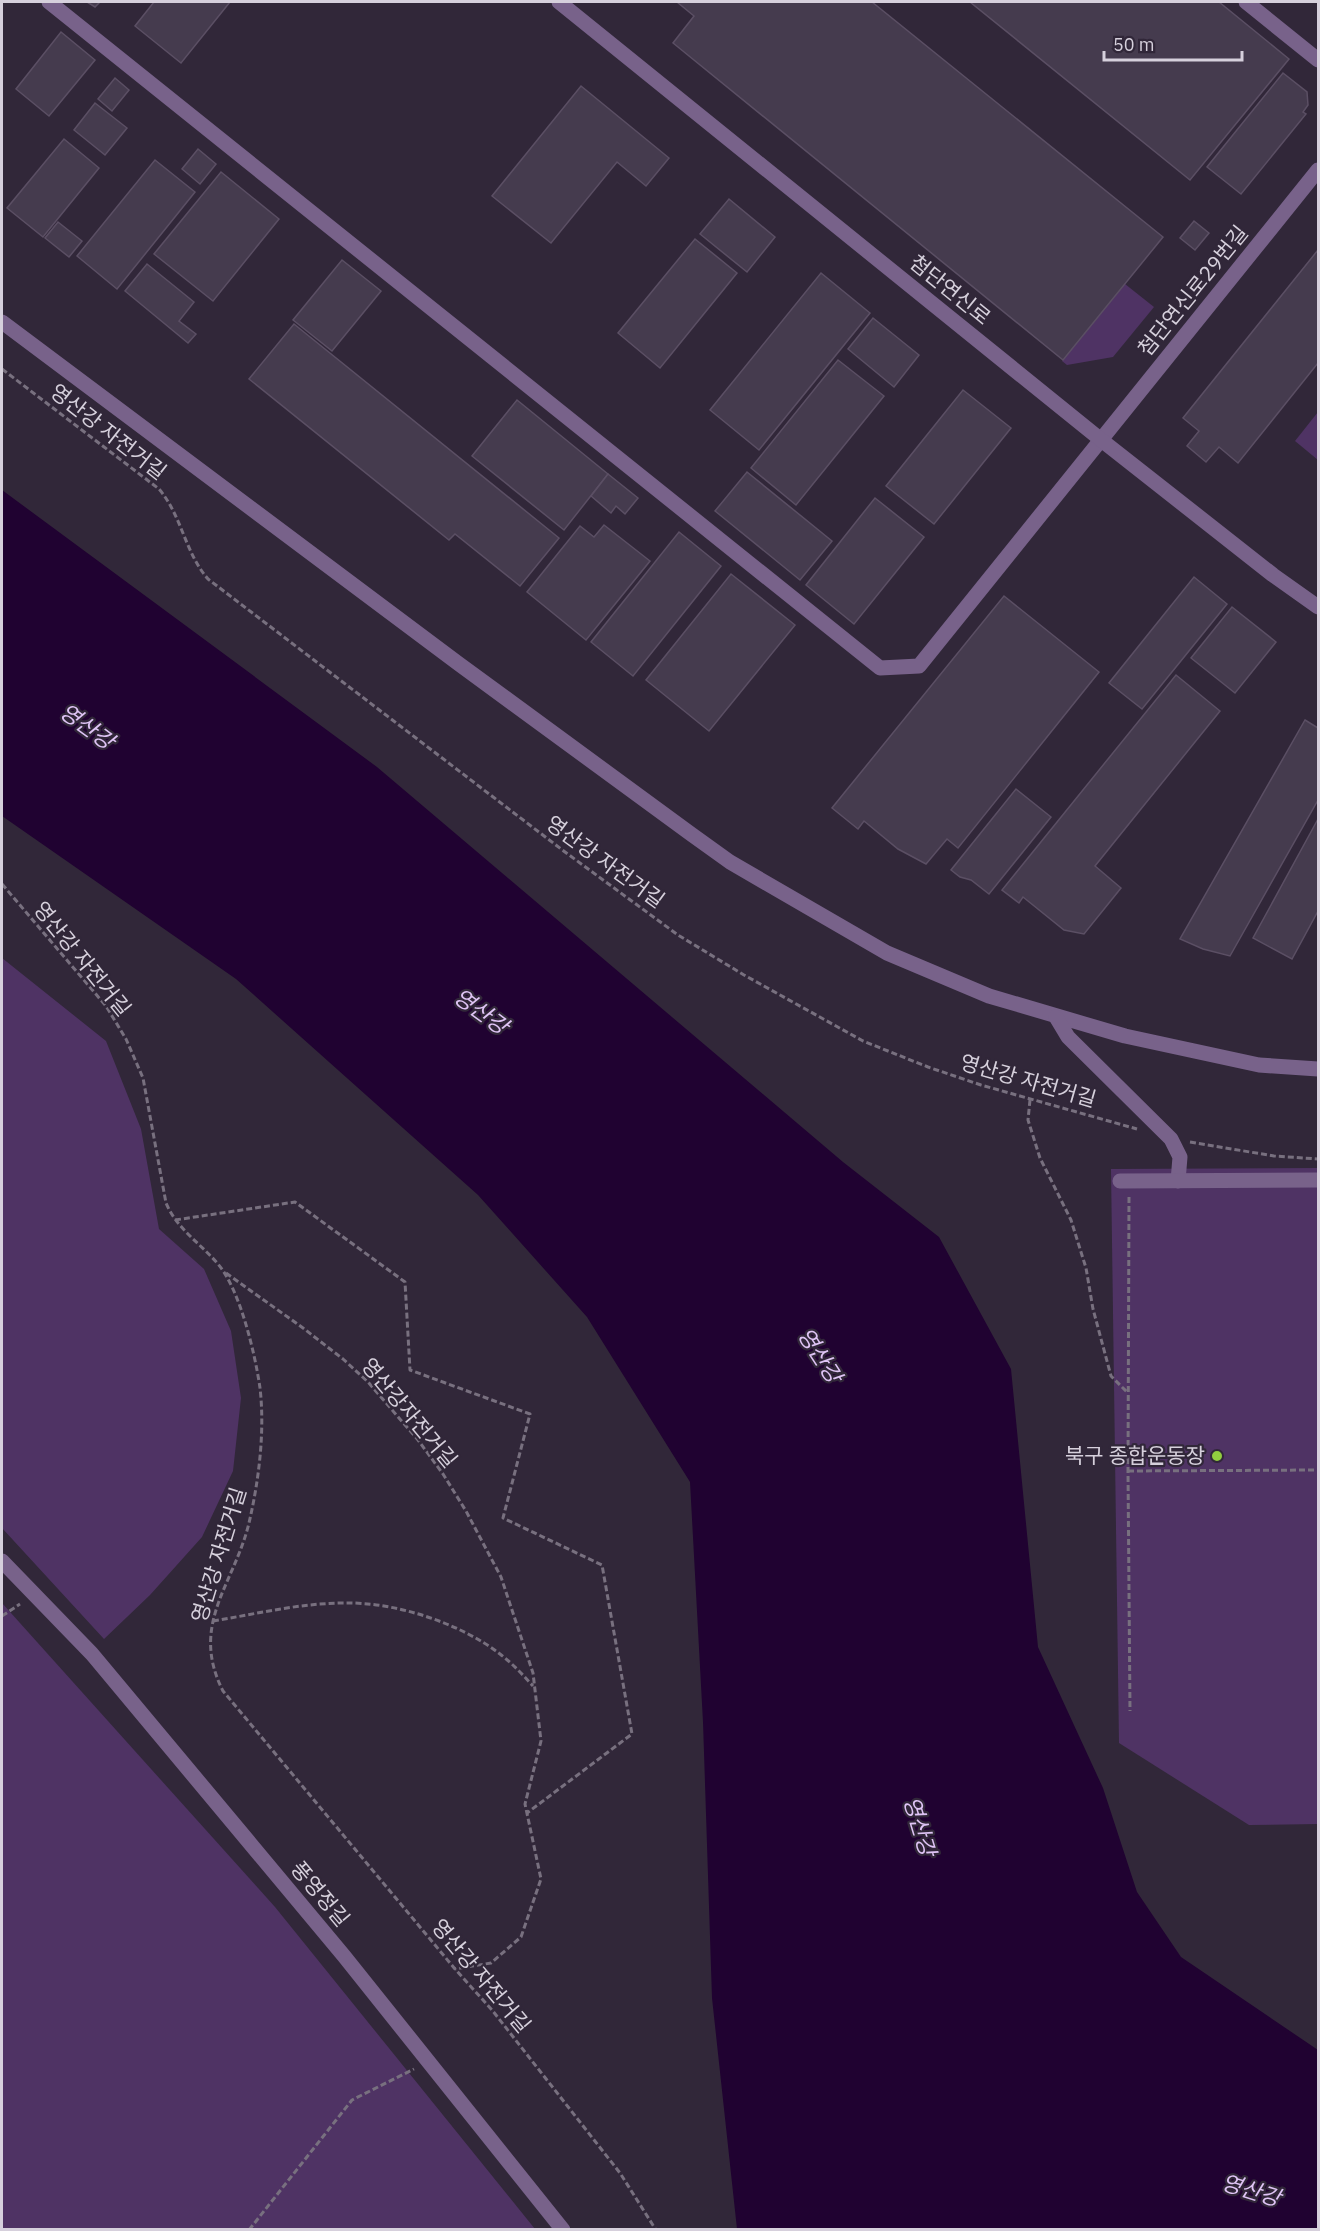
<svg xmlns="http://www.w3.org/2000/svg" width="1320" height="2231" viewBox="0 0 1320 2231" font-family="'IBM Plex Sans','Noto Sans KR',sans-serif">
  <style>
    .green { fill: #4f3364 }
    .water { fill: #200231 }
    .building { fill: #453b4e; stroke: #5b4f64; stroke-width: 1.5 }
    .lines { fill: none; stroke-linecap: round; stroke-linejoin: round }
    .path { stroke: #78707f; stroke-width: 3; stroke-dasharray: 6 3; stroke-linecap: butt }
    .minor { stroke: #78628a; stroke-width: 15 }
    .poi-dot { fill: #91cd3f; stroke: #312739; stroke-width: 2 }
    .labels { text-anchor: middle; stroke-width: 4.5; stroke-linejoin: round; paint-order: stroke }
    .street-label { font-size: 21px; fill: #d6d0dc; stroke: #312739 }
    .poi-label { font-size: 21px; fill: #d6d0dc; stroke: #312739; text-anchor: end }
    .water-label { font-size: 22px; font-style: italic; fill: #dfc4f5; stroke: #312739 }
  </style>
  <rect width="100%" height="100%" fill="#312739"/>
  <g class="green">
    <path d="M1125,284L1154,307L1113,357L1067,365L1062,361Z"/>
    <path d="M1318,412V460L1295,441Z"/>
    <path d="M2,958L106,1041L141,1129L159,1229L204,1269L231,1331L241,1398L233,1471L202,1537L150,1595L104,1639L2,1528Z"/>
    <path d="M1318,1168V1824L1249,1825L1119,1743L1111,1169Z"/>
    <path d="M2,1603L275,1907L535,2229H2Z"/>
  </g>
  <path class="water" d="M2,490L377,767L843,1162L939,1237L1011,1369L1038,1647L1103,1788L1137,1892L1181,1957L1318,2050V2229H737L712,1998L703,1722L690,1482L587,1317L478,1195L236,979L2,816Z"/>
  <g class="building">
    <path d="M87,2H100L95,7Z"/>
    <path d="M154,2H230L181,63L135,26Z"/>
    <path d="M677,2H872L1163,237L1063,360L673,43L694,16Z"/>
    <path d="M970,2H1219L1289,59L1190,180Z"/>
    <path d="M61,32L95,60L49,116L16,89Z"/>
    <path d="M1283,73L1307,92L1308,105L1303,112L1306,114L1241,194L1207,167Z"/>
    <path d="M115,78L129,90L112,111L98,99Z"/>
    <path d="M581,86L669,158L646,186L617,162L551,243L492,196Z"/>
    <path d="M95,103L127,128L105,155L74,130Z"/>
    <path d="M64,139L99,168L43,237L7,208Z"/>
    <path d="M198,149L216,164L200,184L182,169Z"/>
    <path d="M155,160L195,192L117,289L77,256Z"/>
    <path d="M221,172L279,219L213,301L154,254Z"/>
    <path d="M729,199L775,237L747,272L700,234Z"/>
    <path d="M1194,221L1209,233L1195,250L1180,238Z"/>
    <path d="M58,222L82,241L69,257L45,238Z"/>
    <path d="M695,239L737,273L660,368L618,333Z"/>
    <path d="M1318,250V363L1238,463L1219,447L1206,462L1187,446L1199,431L1183,418Z"/>
    <path d="M342,260L381,291L332,351L293,320Z"/>
    <path d="M147,264L194,302L179,321L196,334L188,343L125,291Z"/>
    <path d="M821,273L870,313L759,450L710,410Z"/>
    <path d="M873,318L919,355L894,387L848,349Z"/>
    <path d="M294,324L559,538L520,586L455,534L449,540L249,379Z"/>
    <path d="M838,360L884,396L796,505L751,468Z"/>
    <path d="M963,390L1011,428L934,524L886,486Z"/>
    <path d="M517,400L608,474L564,530L472,456Z"/>
    <path d="M747,472L832,541L800,580L715,511Z"/>
    <path d="M608,474L638,498L625,514L616,506L611,513L591,496Z"/>
    <path d="M875,498L924,537L854,624L806,585Z"/>
    <path d="M604,525L650,561L586,640L527,592L580,526L594,537Z"/>
    <path d="M679,532L721,566L633,676L591,642Z"/>
    <path d="M731,574L795,625L709,731L646,680Z"/>
    <path d="M1194,577L1227,604L1142,709L1109,683Z"/>
    <path d="M1004,596L1099,672L958,848L947,839L926,864L898,849L864,821L858,829L832,808Z"/>
    <path d="M1232,607L1276,642L1235,693L1191,658Z"/>
    <path d="M1176,675L1220,711L1095,866L1121,888L1084,934L1064,930L1023,897L1019,903L1002,890Z"/>
    <path d="M1305,720L1318,728V800L1230,956L1203,949L1180,939Z"/>
    <path d="M1016,789L1051,817L989,894L971,880L960,877L951,870Z"/>
    <path d="M1318,819V911L1292,959L1253,938Z"/>
  </g>
  <g class="lines">
    <g class="path">
      <path d="M2,369L159,489C182,516 185,553 208,579L565,852L678,935L744,975L863,1041L928,1067L981,1085L1137,1129"/>
      <path d="M2,884L106,1006L126,1039L143,1078L166,1203C177,1229 200,1243 218,1264C240,1290 255,1353 260,1388C265,1431 259,1480 249,1523C234,1585 189,1624 223,1691L455,1969L492,2010L620,2173L656,2230"/>
      <path d="M1030,1100L1028,1120L1040,1158L1071,1220L1086,1268L1093,1309L1111,1376L1127,1392"/>
      <path d="M1190,1142L1274,1156L1318,1159"/>
      <path d="M1129,1197L1128,1471L1130,1711"/>
      <path d="M175,1220L295,1202L405,1282L410,1370L530,1414L503,1518L602,1565L632,1734L527,1813"/>
      <path d="M226,1273L303,1328L343,1359L368,1382L418,1440L443,1474L466,1511L501,1577L533,1673L541,1741L525,1804L541,1879L521,1937L491,1963L455,1969"/>
      <path d="M1128,1471L1318,1470"/>
      <path d="M2,1616L20,1604"/>
      <path d="M213,1621C256,1614 300,1603 345,1603C395,1602 460,1623 500,1654C513,1664 523,1675 533,1686"/>
      <path d="M249,2230L352,2100L414,2069"/>
    </g>
    <g class="minor">
      <path d="M49,2L880,668L919,666L1318,170"/>
      <path d="M559,2L1100,439L1273,575L1318,607"/>
      <path d="M1246,2L1318,60"/>
      <path d="M2,322L459,664L691,834L730,862L887,953L989,996L1125,1036L1259,1065L1318,1069"/>
      <path d="M1056,1017L1068,1037L1171,1139L1180,1157L1178,1181"/>
      <path d="M1120,1181L1318,1180"/>
      <path d="M2,1561L92,1654L344,1956L563,2230"/>
    </g>
  </g>
  <circle class="poi-dot" cx="1217" cy="1456" r="6"/>
  <g class="labels">
    <g class="street-label">
      <text transform="translate(950 290) rotate(39)" y="7">첨단연신로</text>
      <text transform="translate(1193 291) rotate(-51)" y="7">첨단연신로29번길</text>
      <text transform="translate(108 432) rotate(38)" y="7">영산강 자전거길</text>
      <text transform="translate(605 862) rotate(36)" y="7">영산강 자전거길</text>
      <text transform="translate(82 959) rotate(51)" y="7">영산강 자전거길</text>
      <text transform="translate(1028 1081) rotate(16)" y="7">영산강 자전거길</text>
      <text transform="translate(409 1413) rotate(50)" y="7">영산강자전거길</text>
      <text transform="translate(219 1555) rotate(-73)" y="7">영산강 자전거길</text>
      <text transform="translate(320 1894) rotate(50)" y="7">풍영정길</text>
      <text transform="translate(481 1976) rotate(50)" y="7">영산강 자전거길</text>
    </g>
    <g class="poi-label">
      <text x="1205" y="1463">북구 종합운동장</text>
    </g>
    <g class="water-label">
      <text transform="translate(87 726) rotate(36)" y="8">영산강</text>
      <text transform="translate(481 1011) rotate(36)" y="8">영산강</text>
      <text transform="translate(820 1355) rotate(57)" y="8">영산강</text>
      <text transform="translate(920 1826) rotate(73)" y="8">영산강</text>
      <text transform="translate(1251 2190) rotate(17)" y="8">영산강</text>
    </g>
  </g>
  <rect width="1320" height="2231" fill="none" stroke="#d6d0dc" stroke-width="6"/>
  <path d="M1104 51v9h138v-9" fill="none" stroke="#d6d0dc" stroke-width="3"/>
  <text x="1113" y="51" font-size="18" fill="#d6d0dc" stroke="#312739" stroke-width="4.5" paint-order="stroke">50 m</text>
</svg>
